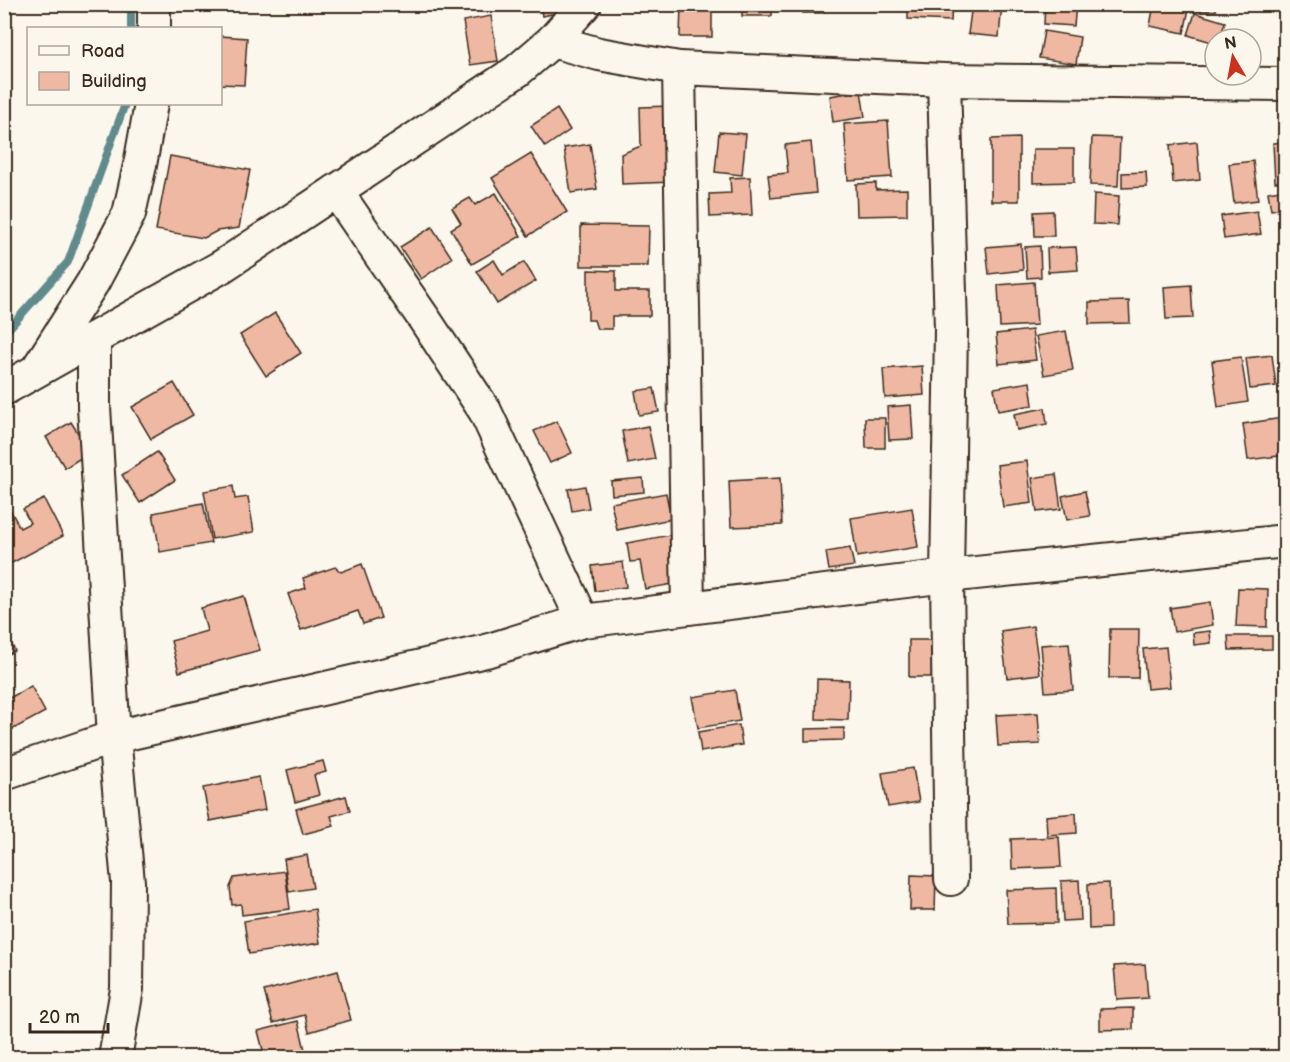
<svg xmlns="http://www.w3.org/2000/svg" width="1290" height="1062" viewBox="0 0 1290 1062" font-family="'Balsamiq Sans',sans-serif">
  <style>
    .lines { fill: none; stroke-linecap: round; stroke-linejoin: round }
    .stream { stroke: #618a8c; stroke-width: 8 }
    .building { fill: #eeb8a2; stroke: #3b2a1e; stroke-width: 1.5 }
    .minor-casing { stroke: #3b2a1e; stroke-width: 36 }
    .minor { stroke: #fbf7ec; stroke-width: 32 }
  </style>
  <rect width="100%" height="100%" fill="#fbf7ec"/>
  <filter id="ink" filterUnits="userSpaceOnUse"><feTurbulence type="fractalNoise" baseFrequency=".0167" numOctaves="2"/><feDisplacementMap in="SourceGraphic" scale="12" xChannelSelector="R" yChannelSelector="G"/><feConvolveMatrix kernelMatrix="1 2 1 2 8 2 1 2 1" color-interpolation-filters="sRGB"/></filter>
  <g filter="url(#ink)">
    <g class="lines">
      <g class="stream">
        <path d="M131,4V28"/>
        <path d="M4,334L68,262L125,104"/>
      </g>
    </g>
    <g class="building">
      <path d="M540,4H567L568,11L542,16Z"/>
      <path d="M681,4H712V37H680Z"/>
      <rect x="742" y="4" width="30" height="12"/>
      <rect x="803" y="4" width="21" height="9"/>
      <path d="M908,4H952L951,21L908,19Z"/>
      <path d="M972,4H1002L999,37L968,34Z"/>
      <path d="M1045,4H1076L1074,26L1044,24Z"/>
      <path d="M1154,4H1190L1184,33L1150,26Z"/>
      <path d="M1193,4H1216V11L1193,10Z"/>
      <path d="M1195,13L1225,22L1220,39H1215V43L1188,35Z"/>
      <path d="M491,16L498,61L470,65L463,21Z"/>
      <path d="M1286,18V51H1281Z"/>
      <path d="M1044,31L1080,37L1076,64L1039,58Z"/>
      <path d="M220,36L247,38L244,85L220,84Z"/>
      <path d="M861,91L865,117L833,122L830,96Z"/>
      <path d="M671,106L673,182L622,184L621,154L641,146L640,107Z"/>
      <path d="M557,109L570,130L545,147L531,126Z"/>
      <path d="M888,121L892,177L848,180L844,124Z"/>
      <path d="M719,132L746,134L742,175L715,172Z"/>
      <path d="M1092,137L1120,138L1118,186L1090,185Z"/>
      <path d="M1019,138V201H991V139Z"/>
      <path d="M811,142L816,193L771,198L768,175L788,173L785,145Z"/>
      <path d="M1197,142L1200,180L1173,183L1170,145Z"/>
      <path d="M1286,142V182H1275L1273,143Z"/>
      <path d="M590,144L597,189L571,193L564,148Z"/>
      <path d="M1033,149H1074V182L1033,183Z"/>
      <path d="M531,154L567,212L528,236L492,178Z"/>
      <path d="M170,156L250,170L239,228L217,231L204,238L156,230Z"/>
      <path d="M1253,161L1258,200L1234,203L1229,164Z"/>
      <path d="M1146,172L1147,187L1122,188V173Z"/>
      <path d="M750,177L752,215L710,217L709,194L731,193L730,178Z"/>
      <path d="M876,183V190L907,189V215L857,216L856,184Z"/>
      <path d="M1286,189V208L1271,210L1268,192Z"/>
      <path d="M496,193L521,236L472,264L451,229L461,223L452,208L470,198L475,205Z"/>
      <path d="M1094,194L1119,196L1117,225L1093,224Z"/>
      <path d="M1053,211L1054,236H1035L1034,212Z"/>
      <path d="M1257,211L1261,234L1224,239L1221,216Z"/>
      <path d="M581,225L649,226L648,266H581Z"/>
      <path d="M432,227L452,258L421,279L400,247Z"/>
      <path d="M1021,244L1023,270L989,274L986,247Z"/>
      <path d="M1040,246L1041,277L1027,278L1025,247Z"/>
      <path d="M1076,247L1078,270L1048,272L1047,248Z"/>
      <path d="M494,260L503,275L524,262L536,281L497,304L477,271Z"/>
      <path d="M588,270L616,271V291H650V316H612V329H597L594,320H588Z"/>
      <path d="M1034,282L1037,325L1000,327L998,285Z"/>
      <path d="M1191,285L1193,318L1166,319L1164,287Z"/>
      <path d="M1129,301L1130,323L1089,324V302Z"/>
      <path d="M275,313L301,353L266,376L240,335Z"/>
      <path d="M1032,330L1036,360L999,364L996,334Z"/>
      <path d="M1066,331L1073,370L1044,375L1036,336Z"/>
      <path d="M1272,355L1276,386L1250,389L1246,358Z"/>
      <path d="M1241,357L1248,402L1218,407L1212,361Z"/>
      <path d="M922,366L924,395L885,398L883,369Z"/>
      <path d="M1030,382L1033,405L998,411L994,388Z"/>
      <path d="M174,383L193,415L151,439L132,407Z"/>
      <path d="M654,388L659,412L639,415L635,391Z"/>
      <path d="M911,405L913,439L889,440L887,407Z"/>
      <path d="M1045,408L1047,424L1017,430L1014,414Z"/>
      <path d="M865,418H885V448H866Z"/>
      <path d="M1282,418L1286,440V455L1248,460L1243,424Z"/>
      <path d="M557,421L572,453L550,463L534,431Z"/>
      <path d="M71,422L90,452L65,468L46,437Z"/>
      <path d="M648,426L655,459L628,464L622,431Z"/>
      <path d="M157,452L175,480L140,503L122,475Z"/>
      <path d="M1027,461L1032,503L1003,507L997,465Z"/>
      <path d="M1056,474L1061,509L1037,512L1032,478Z"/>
      <path d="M643,478L644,492L612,495L611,481Z"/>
      <path d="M780,478L782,525L731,527L729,481Z"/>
      <path d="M233,486L235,499L248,497L254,532L212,539L204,491Z"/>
      <path d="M585,486L589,508L572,511L568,489Z"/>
      <path d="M1085,491L1090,516L1067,520L1062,496Z"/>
      <path d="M666,493L671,519L617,530L611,503Z"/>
      <path d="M4,498L20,528L30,523L23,509L44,499L63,536L8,565L4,559Z"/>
      <path d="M203,503L211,543L160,552L153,513Z"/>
      <path d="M912,508L918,547L857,557L851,518Z"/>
      <path d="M670,535L679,583L645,589L640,561L630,562L627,543Z"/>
      <path d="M850,548L854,566L829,570L826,552Z"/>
      <path d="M623,562L626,587L595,591L592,566Z"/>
      <path d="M362,564L381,618L363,624L358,611L301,630L288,594L306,588L303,578L335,567L341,572Z"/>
      <path d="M1238,588L1268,589L1267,627L1236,626Z"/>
      <path d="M244,596L260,650L179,672L171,641L207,631L201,608Z"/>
      <path d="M1210,602L1213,625L1174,632L1170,608Z"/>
      <path d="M1033,626L1040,674L1007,678L1001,631Z"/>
      <path d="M1110,629H1139L1138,678H1109Z"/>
      <path d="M4,630L15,651L4,656Z"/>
      <path d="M1210,631L1211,643L1194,645L1193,633Z"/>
      <path d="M1228,636H1272V649L1229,650Z"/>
      <rect x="909" y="640" width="25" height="37"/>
      <path d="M1069,643L1073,690L1045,692L1041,645Z"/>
      <path d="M1166,647L1170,687L1147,689L1143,649Z"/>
      <path d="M817,679L849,680L848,720L816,719Z"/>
      <path d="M31,686L45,712L4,734V701Z"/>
      <path d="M735,690L740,721L698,728L692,697Z"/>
      <path d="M1038,713L1040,744L998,746L996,715Z"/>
      <path d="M739,725L742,745L701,752L698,732Z"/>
      <path d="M844,728V740L805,741V729Z"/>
      <path d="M323,761L326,772L314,775L319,795L295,802L287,770Z"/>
      <path d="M913,768L919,802L888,807L882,773Z"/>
      <path d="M259,777L265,810L210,821L203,788Z"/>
      <path d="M346,796L350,811L331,816L334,826L303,834L296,809Z"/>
      <path d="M1076,813L1077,833L1047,835L1046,816Z"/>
      <path d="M1059,837L1061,867L1012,869L1011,839Z"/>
      <path d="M307,855L313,888L289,892L284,859Z"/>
      <path d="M285,871L290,909L242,915L241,904L232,905L230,887L234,878Z"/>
      <path d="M911,875L936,876L935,910H910Z"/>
      <path d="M1079,880L1081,920L1063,921L1061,881Z"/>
      <path d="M1109,883L1110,928L1089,929L1088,884Z"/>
      <path d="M1056,888L1057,923L1008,924L1006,890Z"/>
      <path d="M315,909L320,943L249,954L244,921Z"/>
      <path d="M1145,964L1148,998L1117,1000L1114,966Z"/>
      <path d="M338,971L351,1020L309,1032L305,1015L273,1023L264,991Z"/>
      <path d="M1133,1008V1029L1100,1030V1009Z"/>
      <path d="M298,1021L307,1058H265L258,1031Z"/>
    </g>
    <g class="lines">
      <g class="minor-casing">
        <g id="minor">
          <path d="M154,28V4"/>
          <path d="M552,41L599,54L679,68L944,80L1286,84"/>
          <path d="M679,68L688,608"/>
          <path d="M944,80L951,329L947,576L951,879"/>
          <path d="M336,191L425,320L485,411L583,621"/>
          <path d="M94,339V407L114,737L128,882L127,989L115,1058"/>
          <path d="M38,368L93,282L129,214L140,165L151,104"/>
          <path d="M4,389L221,267L336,191L517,71L552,41L585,4"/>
          <path d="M4,774L114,737L486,651L583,621L947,576L1286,541"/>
        </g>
      </g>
      <use href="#minor" class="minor"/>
    </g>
  </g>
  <rect width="1290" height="1062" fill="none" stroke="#fbf7ec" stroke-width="24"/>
  <rect x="12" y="12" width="1266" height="1038" fill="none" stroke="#3b2a1e" stroke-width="2" filter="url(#ink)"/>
  <rect x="27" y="27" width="195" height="78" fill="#fbf7ec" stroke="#aea59a" stroke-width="1.5"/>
  <rect x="39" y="46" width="30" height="9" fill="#fbf7ec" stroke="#aea59a" stroke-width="1.5"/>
  <text x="81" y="57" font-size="18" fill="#3b2a1e">Road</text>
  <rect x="39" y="72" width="30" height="18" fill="#eeb8a2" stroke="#aea59a" stroke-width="1.5"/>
  <text x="81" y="87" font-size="18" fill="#3b2a1e">Building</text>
  <g transform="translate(1233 57) rotate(350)"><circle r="28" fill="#fbf7ec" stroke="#aea59a" stroke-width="1.5"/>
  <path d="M0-4.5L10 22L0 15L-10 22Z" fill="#c8321e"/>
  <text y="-9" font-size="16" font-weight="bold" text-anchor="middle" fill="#3b2a1e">N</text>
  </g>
  <path d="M30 1023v9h78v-9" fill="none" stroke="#3b2a1e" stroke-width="3"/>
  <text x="39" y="1023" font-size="18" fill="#3b2a1e" stroke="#fbf7ec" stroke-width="4.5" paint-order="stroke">20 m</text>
</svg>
